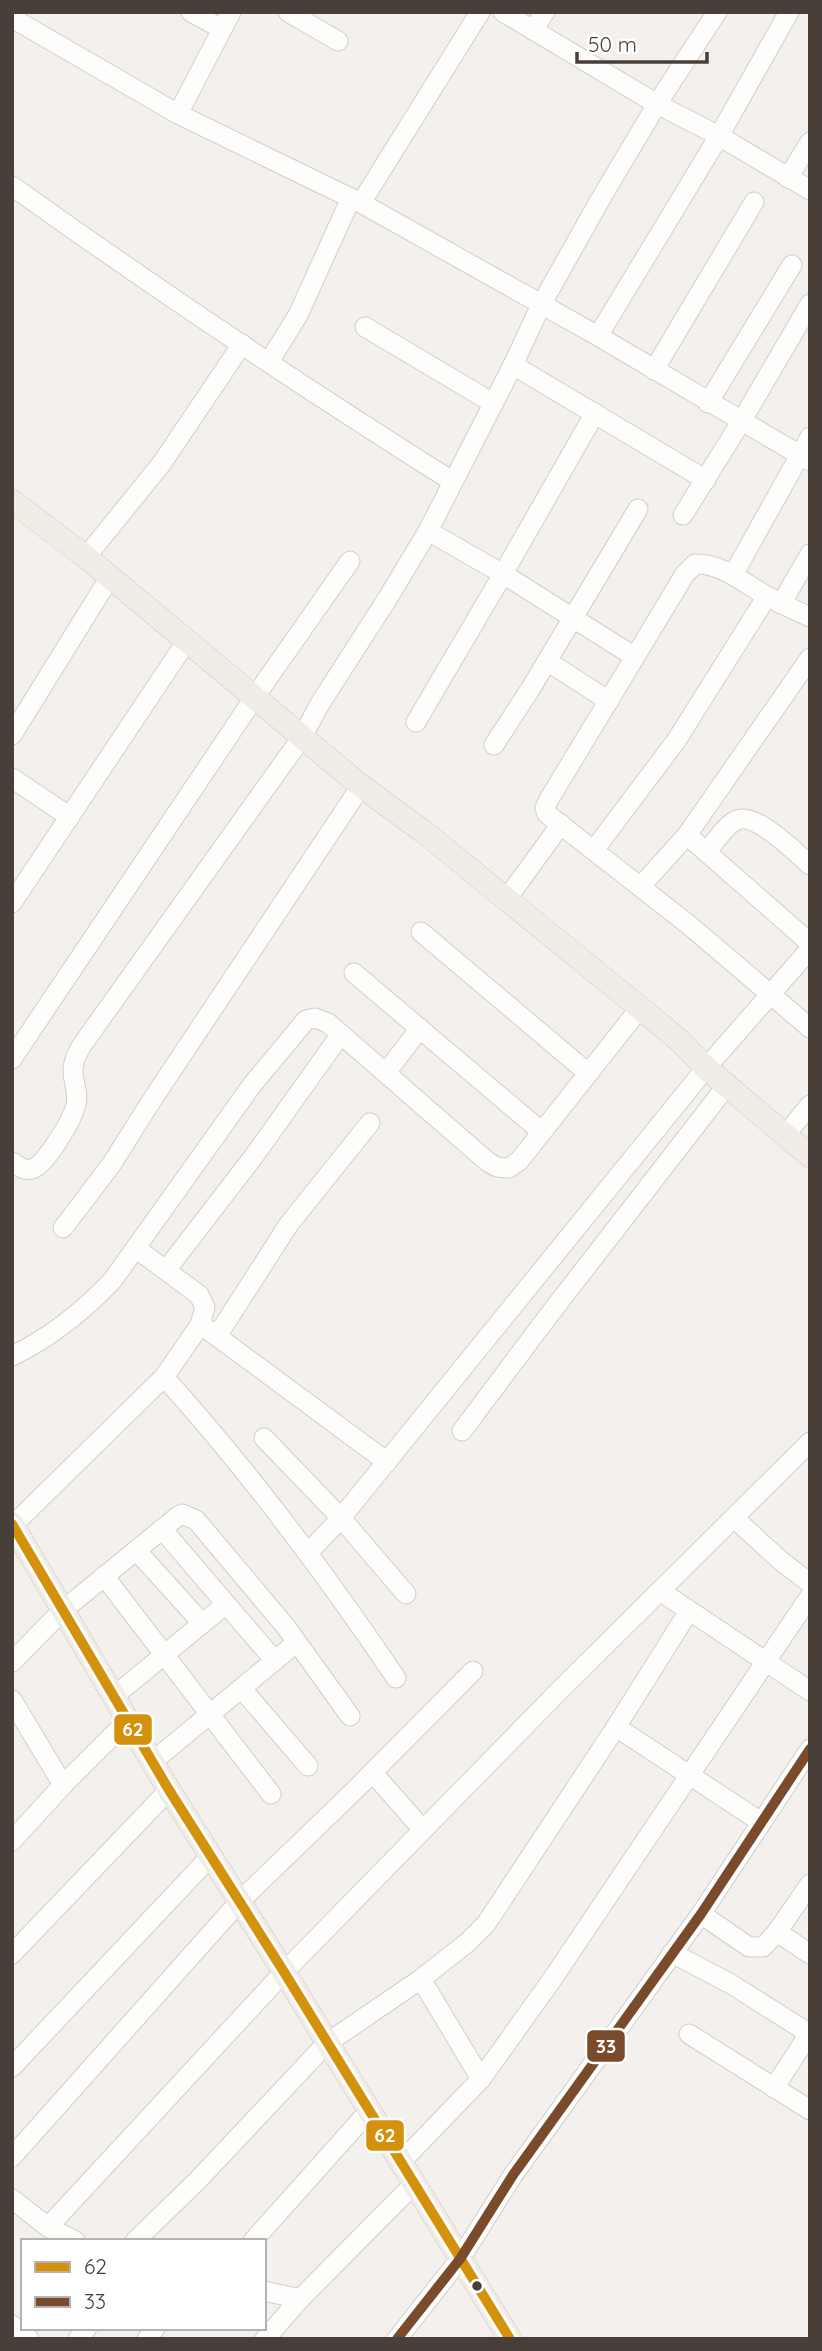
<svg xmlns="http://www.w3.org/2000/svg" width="822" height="2351" viewBox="0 0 822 2351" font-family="Quicksand,sans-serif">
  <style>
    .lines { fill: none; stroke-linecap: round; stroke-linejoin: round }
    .minor-casing { stroke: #d1cecb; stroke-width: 21 }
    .major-casing { stroke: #d4c8bc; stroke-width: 24 }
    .minor { stroke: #fdfdfc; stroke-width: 19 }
    .major { stroke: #f1ece6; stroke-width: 23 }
    .bus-1-casing { stroke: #fff; stroke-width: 16 }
    .bus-2-casing { stroke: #fff; stroke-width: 16 }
    .bus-1 { stroke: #d4910b; stroke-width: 10 }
    .bus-2 { stroke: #7a4b2a; stroke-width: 10 }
    .bus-dot { fill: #493f39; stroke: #fff; stroke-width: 2.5 }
    .line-badge { stroke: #fff; stroke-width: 2.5 }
    .badge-label { font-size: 19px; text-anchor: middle; font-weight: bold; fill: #fff }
  </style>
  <rect width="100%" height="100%" fill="#f3f0ed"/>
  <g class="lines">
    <g class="minor-casing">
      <g id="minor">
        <path d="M191,12L222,29"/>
        <path d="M288,12L338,41"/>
        <path d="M503,12L657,104L719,136L810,190"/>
        <path d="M12,18L178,114L361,203L598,336L810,461"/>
        <path d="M533,30L545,12"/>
        <path d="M178,114L231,12"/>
        <path d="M788,178L810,142"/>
        <path d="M12,186C156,289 303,387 452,481"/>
        <path d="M361,203L480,12"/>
        <path d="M365,327L493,403"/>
        <path d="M598,336L719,136L789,12"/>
        <path d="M269,362L298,315L351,198"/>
        <path d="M513,365L706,480"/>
        <path d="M654,370L754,202"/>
        <path d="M708,403L792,265"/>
        <path d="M683,515L741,422L810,304"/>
        <path d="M428,531L503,574L635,657"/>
        <path d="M86,557L162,463L242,344"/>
        <path d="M733,575L810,437"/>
        <path d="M781,604L810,554"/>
        <path d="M810,617C795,610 779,603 765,595C744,583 721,563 695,564L685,574L548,801L545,808L547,814L689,925L810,1028"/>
        <path d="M547,661L609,701"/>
        <path d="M416,722L503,574L595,413"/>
        <path d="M12,735L110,577"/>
        <path d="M494,745L531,688L638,509"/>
        <path d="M12,778L70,817"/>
        <path d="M687,835L810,943"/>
        <path d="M594,850L676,741L767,596"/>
        <path d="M706,852C715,843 725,825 737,820C756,812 796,853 810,865"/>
        <path d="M641,886L687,835L810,658"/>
        <path d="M506,900L561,824"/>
        <path d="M12,903L186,642"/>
        <path d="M421,932L588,1073"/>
        <path d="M354,973L542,1132"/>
        <path d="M12,1059L254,698L350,561"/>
        <path d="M386,1073L420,1028"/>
        <path d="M786,1134L810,1105"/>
        <path d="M12,1162C18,1166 24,1171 32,1169C45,1166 71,1121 75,1108C80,1094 73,1083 73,1071C73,1061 77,1054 82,1045L302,737L321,702L386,601L428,531L513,365L541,305L600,200L657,104L717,12"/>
        <path d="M63,1228L111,1165L152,1100L361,786"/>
        <path d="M167,1269L254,1156L341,1034"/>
        <path d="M207,1329L387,1462"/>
        <path d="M217,1336L289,1224L370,1123"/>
        <path d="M12,1356C50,1338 83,1311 112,1281L252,1085L306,1020L315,1018L328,1023L488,1162L497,1167L509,1168L519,1161L640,1008"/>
        <path d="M164,1377C249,1471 325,1573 396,1678"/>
        <path d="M462,1431L549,1315L728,1084"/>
        <path d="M264,1438L341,1518L406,1594"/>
        <path d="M734,1518L781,1561L810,1583"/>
        <path d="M13,1525L164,1377L200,1325L205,1307L199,1295L137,1249"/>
        <path d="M162,1529L275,1661"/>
        <path d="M136,1550L202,1623"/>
        <path d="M308,1553L341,1518L706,1068L810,949"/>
        <path d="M104,1576L271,1794"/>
        <path d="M660,1591L810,1691"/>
        <path d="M12,1662L62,1611L177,1517L182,1514L196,1520L286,1627L350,1716"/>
        <path d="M242,1689L308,1766"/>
        <path d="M113,1697L226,1604"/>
        <path d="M12,1700L63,1785"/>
        <path d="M616,1727L761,1822"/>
        <path d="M152,1762L296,1643"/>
        <path d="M373,1773L423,1830"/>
        <path d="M12,1841L63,1785L127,1721"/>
        <path d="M701,1914L749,1947H763L777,1932L810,1884"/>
        <path d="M777,1932L810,1954"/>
        <path d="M672,1953L731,1984L810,2034"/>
        <path d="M12,1954L169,1790"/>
        <path d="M421,1979L481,2079"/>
        <path d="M689,2034L810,2110"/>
        <path d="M12,2067L210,1857"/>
        <path d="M774,2088L809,2034"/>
        <path d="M12,2157L239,1902L356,1789L473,1671"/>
        <path d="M401,2162L481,2079L551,1981L810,1596"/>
        <path d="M12,2199L48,2227L284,1972L559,1691L810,1442"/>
        <path d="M48,2227L75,2241"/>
        <path d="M135,2241L197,2181L327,2043L421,1979L468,1942L486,1924L616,1727L689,1611"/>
        <path d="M253,2241L369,2111"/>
        <path d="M264,2291L300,2299"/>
        <path d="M12,2325L29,2339"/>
        <path d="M78,2339L87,2328"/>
        <path d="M147,2339L155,2328"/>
        <path d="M265,2339L300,2299L414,2184"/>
        <path d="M397,2339L460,2259L513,2175L701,1914L810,1749"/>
      </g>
    </g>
    <g class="major-casing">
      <g id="major">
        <path d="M12,501L86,557L361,786L424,832L640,1008L680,1041L706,1068L810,1156"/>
        <path d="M12,1524L169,1790L284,1972L510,2339"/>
      </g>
    </g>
    <use href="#minor" class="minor"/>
    <use href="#major" class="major"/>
    <g class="bus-1-casing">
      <path id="bus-1" d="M12,1524L169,1790L284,1972L510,2339"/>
    </g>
    <g class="bus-2-casing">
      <path id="bus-2" d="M397,2339L460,2259L513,2175L701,1914L810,1749"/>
    </g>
    <use href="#bus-1" class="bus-1"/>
    <use href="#bus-2" class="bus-2"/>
  </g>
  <circle class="bus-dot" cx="477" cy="2286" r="6"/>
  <g class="line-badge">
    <rect x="113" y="1713" width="40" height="33" rx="7" fill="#d4910b"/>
    <rect x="586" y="2029" width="40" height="34" rx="7" fill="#7a4b2a"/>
    <rect x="365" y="2119" width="40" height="33" rx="7" fill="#d4910b"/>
  </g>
  <g class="badge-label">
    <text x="133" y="1736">62</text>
    <text x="606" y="2053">33</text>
    <text x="385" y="2142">62</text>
  </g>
  <rect width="822" height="2351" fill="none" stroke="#493f39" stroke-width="28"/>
  <rect x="21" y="2239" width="245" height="91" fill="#ffffff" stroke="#b6b2b0" stroke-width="2"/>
  <rect x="35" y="2262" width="35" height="10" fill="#d4910b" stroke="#b6b2b0" stroke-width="2"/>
  <text x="84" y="2274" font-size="21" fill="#493f39">62</text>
  <rect x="35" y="2297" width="35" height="10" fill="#7a4b2a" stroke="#b6b2b0" stroke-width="2"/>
  <text x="84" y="2309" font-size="21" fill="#493f39">33</text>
  <path d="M577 52v10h130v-10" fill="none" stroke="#493f39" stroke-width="3.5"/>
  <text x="588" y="52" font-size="21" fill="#493f39" stroke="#ffffff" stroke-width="5" paint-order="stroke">50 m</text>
</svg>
